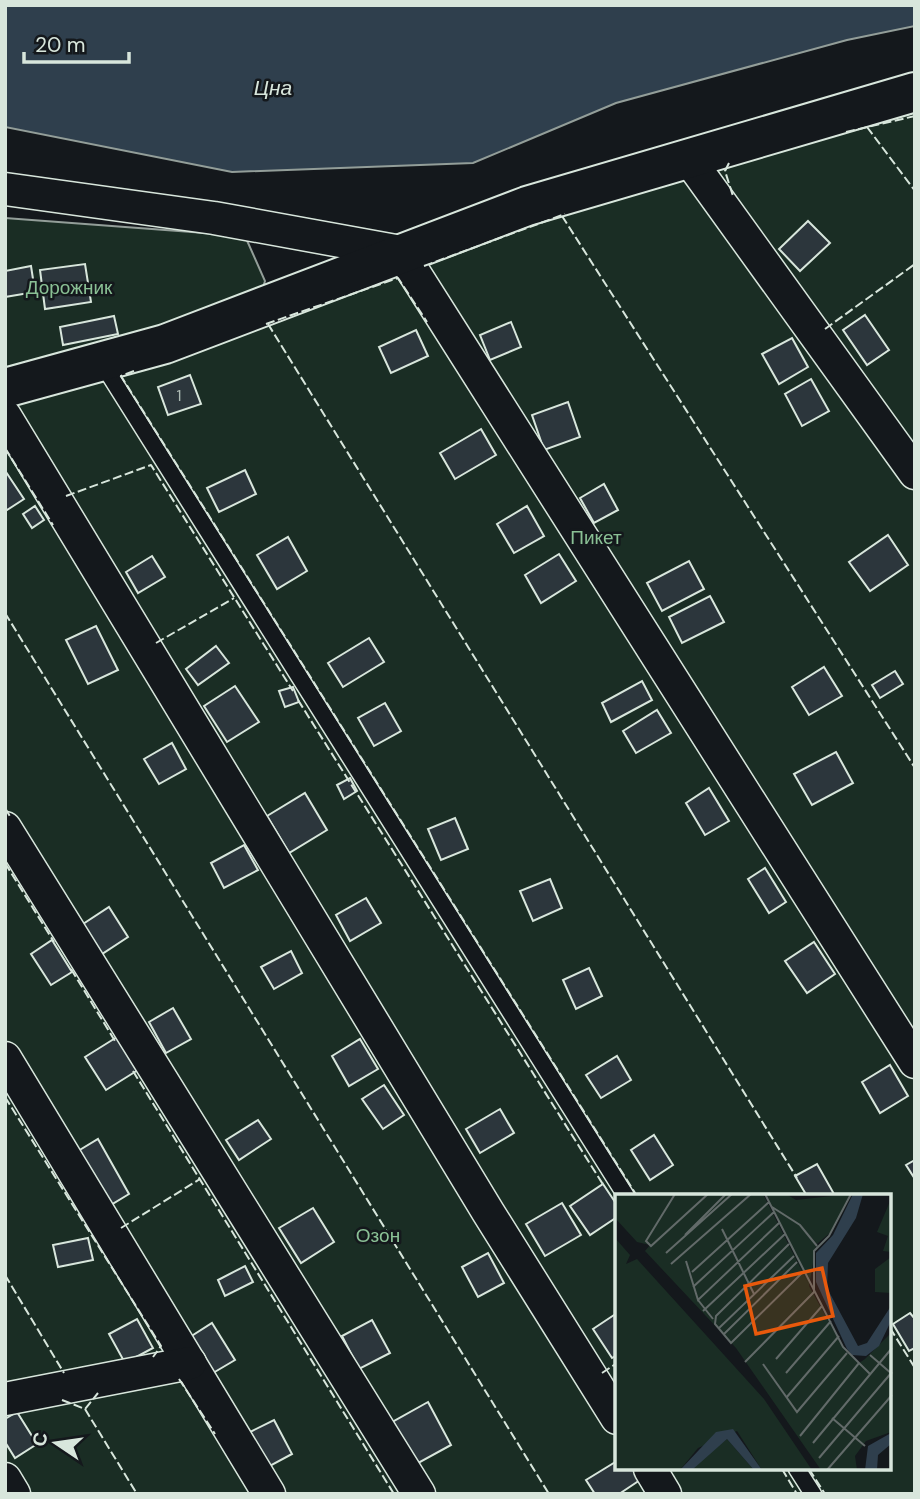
<svg xmlns="http://www.w3.org/2000/svg" width="920" height="1499" viewBox="0 0 920 1499" font-family="'DM Sans',sans-serif">
  <style>
    .green { fill: #1a2d24; stroke: #939e99; stroke-width: 2 }
    .water { fill: #2f3f4d; stroke: #939e99; stroke-width: 2 }
    .building { fill: #2c363c; stroke: #d8e6dc; stroke-width: 2 }
    .lines { fill: none; stroke-linecap: round; stroke-linejoin: round }
    .service-casing { stroke: #d8e6dc; stroke-width: 19 }
    .minor-casing { stroke: #d8e6dc; stroke-width: 35 }
    .tertiary-casing { stroke: #d8e6dc; stroke-width: 42 }
    .service { stroke: #14181c; stroke-width: 16 }
    .minor { stroke: #14181c; stroke-width: 32 }
    .tertiary { stroke: #14181c; stroke-width: 38 }
    .fence { stroke: #d8e6dc; stroke-width: 2; stroke-dasharray: 9 3.5; stroke-linecap: butt }
    .labels { text-anchor: middle; stroke-width: 5; stroke-linejoin: round; paint-order: stroke }
    .number-label { font-size: 16px; fill: #adbab4 }
    .park-label { font-size: 19px; fill: #8ac095; stroke: #14181c }
    .water-label { font-size: 21px; font-style: italic; fill: #d8e6dc; stroke: #14181c }
    .inset-road { fill: none; stroke: #626a69; stroke-width: 2 }
    .view { fill: #e8590c; fill-opacity: 0.15; stroke: #e8590c; stroke-width: 3.5 }
    .inset-edge { fill: none; stroke: #d8e6dc; stroke-width: 3.5 }
  </style>
  <rect width="100%" height="100%" fill="#14181c"/>
  <g class="green">
    <path d="M915,110V1494H822L807,1469H890V1196H635L114,370L486,238Z"/>
    <path d="M5,218L245,236L265,281L259,300L5,370Z"/>
    <path d="M103,374L617,1196V1469H791L806,1494H273L5,1051V396Z"/>
    <path d="M5,1074L261,1494H5Z"/>
  </g>
  <path class="water" d="M5,5H915V26L847,40L616,103L473,163L232,172L5,127Z"/>
  <g class="building">
    <path d="M808,221L830,243L800,271L779,249Z"/>
    <path d="M85,264L91,302L45,309L40,270Z"/>
    <path d="M31,266L35,292L5,297V271Z"/>
    <path d="M865,315L889,350L867,365L843,330Z"/>
    <path d="M114,316L118,334L63,345L60,327Z"/>
    <path d="M511,322L521,347L490,360L480,335Z"/>
    <path d="M416,330L428,356L391,373L379,347Z"/>
    <path d="M792,338L808,367L779,384L762,354Z"/>
    <path d="M190,375L201,404L168,415L158,387Z"/>
    <path d="M811,379L829,411L802,426L785,394Z"/>
    <path d="M568,402L580,437L544,450L532,415Z"/>
    <path d="M481,429L496,455L455,479L440,453Z"/>
    <path d="M245,470L256,494L219,512L207,488Z"/>
    <path d="M6,472L24,499L7,510L5,508Z"/>
    <path d="M604,484L618,510L594,523L580,498Z"/>
    <path d="M35,506L44,520L32,528L23,514Z"/>
    <path d="M527,506L544,536L514,553L497,524Z"/>
    <path d="M888,535L908,565L870,591L849,562Z"/>
    <path d="M288,537L307,571L277,589L257,555Z"/>
    <path d="M559,554L576,581L541,603L525,575Z"/>
    <path d="M152,556L165,577L138,593L126,572Z"/>
    <path d="M689,561L704,589L662,611L647,583Z"/>
    <path d="M710,596L724,622L682,643L669,617Z"/>
    <path d="M96,626L118,670L88,684L66,640Z"/>
    <path d="M369,638L384,662L343,687L328,663Z"/>
    <path d="M216,646L229,663L198,685L186,669Z"/>
    <path d="M824,667L842,696L809,715L792,687Z"/>
    <path d="M895,671L903,684L880,698L872,685Z"/>
    <path d="M642,681L652,700L611,722L602,703Z"/>
    <path d="M235,686L259,722L227,742L204,706Z"/>
    <path d="M293,687L299,702L285,707L279,691Z"/>
    <path d="M385,703L401,731L374,746L358,718Z"/>
    <path d="M657,710L671,733L636,753L623,731Z"/>
    <path d="M172,743L186,769L159,784L144,759Z"/>
    <path d="M836,752L853,783L812,805L794,774Z"/>
    <path d="M350,778L357,791L344,799L337,785Z"/>
    <path d="M709,788L729,821L705,835L686,803Z"/>
    <path d="M305,793L327,830L289,853L267,816Z"/>
    <path d="M455,818L468,849L441,860L428,829Z"/>
    <path d="M244,845L258,870L224,888L211,863Z"/>
    <path d="M765,868L786,902L769,913L748,879Z"/>
    <path d="M550,879L562,908L533,921L520,891Z"/>
    <path d="M366,898L381,923L350,941L336,915Z"/>
    <path d="M109,907L128,937L102,954L83,924Z"/>
    <path d="M52,940L72,972L51,985L31,954Z"/>
    <path d="M814,942L835,974L807,993L785,961Z"/>
    <path d="M291,951L302,973L274,989L261,967Z"/>
    <path d="M589,968L602,996L576,1009L563,980Z"/>
    <path d="M173,1008L191,1039L166,1053L149,1022Z"/>
    <path d="M117,1037L138,1070L106,1090L85,1057Z"/>
    <path d="M360,1039L378,1069L349,1086L332,1056Z"/>
    <path d="M617,1056L631,1080L601,1098L586,1075Z"/>
    <path d="M890,1065L908,1096L880,1113L862,1082Z"/>
    <path d="M384,1085L404,1115L383,1129L362,1099Z"/>
    <path d="M500,1109L514,1133L480,1153L466,1129Z"/>
    <path d="M258,1120L271,1139L239,1160L226,1140Z"/>
    <path d="M654,1135L673,1165L650,1180L631,1150Z"/>
    <path d="M98,1139L129,1194L109,1206L78,1151Z"/>
    <path d="M915,1160V1179L906,1165Z"/>
    <path d="M817,1164L834,1194L830,1196H807L795,1176Z"/>
    <path d="M603,1184L617,1205V1217L590,1235L570,1206Z"/>
    <path d="M562,1203L581,1235L545,1256L526,1224Z"/>
    <path d="M313,1208L334,1242L301,1263L279,1228Z"/>
    <path d="M88,1238L93,1260L58,1267L53,1245Z"/>
    <path d="M488,1253L504,1283L478,1297L462,1267Z"/>
    <path d="M245,1266L253,1282L225,1296L218,1280Z"/>
    <path d="M617,1313V1355L612,1358L593,1329Z"/>
    <path d="M910,1313L915,1319V1348L909,1351L893,1324Z"/>
    <path d="M137,1319L153,1348L125,1363L109,1334Z"/>
    <path d="M372,1320L390,1353L359,1369L342,1336Z"/>
    <path d="M212,1323L235,1360L213,1373L190,1337Z"/>
    <path d="M428,1402L451,1445L411,1467L387,1425Z"/>
    <path d="M17,1412L37,1444L15,1458L5,1442V1419Z"/>
    <path d="M274,1420L292,1454L268,1467L250,1432Z"/>
    <path d="M617,1461V1469H633L640,1480L619,1494H595L586,1480Z"/>
  </g>
  <g class="lines">
    <g class="service-casing">
      <g id="service">
        <path d="M102,363L626,1196"/>
        <path d="M797,1469L813,1494"/>
      </g>
    </g>
    <g class="minor-casing">
      <g id="minor">
        <path d="M688,158L915,473"/>
        <path d="M5,189L214,218L401,252L915,1062"/>
        <path d="M5,416L488,1212L617,1418"/>
        <path d="M5,828L419,1494"/>
        <path d="M5,1058L269,1494"/>
        <path d="M5,1399L190,1363"/>
        <path d="M650,1469L665,1494"/>
        <path d="M5,1479L14,1494"/>
      </g>
    </g>
    <g class="tertiary-casing">
      <path id="tertiary" d="M5,388L165,344L527,206L915,92"/>
    </g>
    <use href="#service" class="service"/>
    <use href="#minor" class="minor"/>
    <use href="#tertiary" class="tertiary"/>
    <g class="fence">
      <path d="M867,127L915,191"/>
      <path d="M846,132L915,116"/>
      <path d="M729,163L725,171L733,196"/>
      <path d="M562,216L915,768"/>
      <path d="M424,266L565,214"/>
      <path d="M266,324L398,278L427,322"/>
      <path d="M268,324L797,1178"/>
      <path d="M825,329L915,264"/>
      <path d="M134,371L121,376L637,1196"/>
      <path d="M5,448L53,525"/>
      <path d="M66,496L151,465L293,691"/>
      <path d="M5,613L549,1494"/>
      <path d="M156,643L234,598"/>
      <path d="M298,700L604,1186"/>
      <path d="M5,808L11,818"/>
      <path d="M5,863L54,942"/>
      <path d="M71,969L115,1041"/>
      <path d="M133,1071L394,1494"/>
      <path d="M5,1097L161,1346L153,1357"/>
      <path d="M121,1228L200,1179"/>
      <path d="M5,1275L64,1373"/>
      <path d="M890,1328L915,1368"/>
      <path d="M602,1373L617,1363"/>
      <path d="M179,1379L215,1434"/>
      <path d="M62,1400L85,1409L98,1393"/>
      <path d="M85,1409L137,1494"/>
      <path d="M782,1469L797,1494"/>
      <path d="M809,1469L825,1494"/>
    </g>
  </g>
  <g class="labels">
    <g class="number-label">
      <text x="179" y="401">1</text>
    </g>
    <g class="park-label">
      <text x="69" y="294">Дорожник</text>
      <text x="596" y="544">Пикет</text>
      <text x="378" y="1242">Озон</text>
    </g>
    <g class="water-label">
      <text x="273" y="95">Цна</text>
    </g>
  </g>
  <g transform="translate(615 1194)">
    <rect width="276" height="276" fill="#14181c"/>
    <path d="M0,0H148L194,91L151,0H171L181,6L235,0L217,37L202,50L185,31L201,52L194,92L230,157L244,169L250,165L276,139V128V238L251,247L240,262L242,276H206L121,154L30,57L35,51L22,48L0,24ZM276,5V58L268,57L273,42L262,38ZM0,44L15,61L11,70L22,65L149,205L197,276H147L122,237L83,254L65,276H0ZM276,63V99L260,98V75ZM112,245L139,276H77L86,266Z" fill="#1a2d24"/>
    <path d="M238,0H248L241,24L213,69L212,94L243,152L252,149L276,112V127L264,152L251,162L237,161L232,155L201,88V59L218,41ZM118,235L147,276H139L112,245L77,276H65L101,238ZM276,239V250L263,261L262,276H250L253,252Z" fill="#2f3f4d"/>
    <path class="inset-road" d="M60,0L31,47L36,52L93,0M150,0L228,153L255,180M157,13L185,31L202,52M107,35L139,100M70,41L111,0M174,50L101,122L100,130L116,149L187,79M51,59L117,0M71,67L83,106L164,29M56,70L136,0M77,78L154,8M78,93L159,18M83,106L98,125M88,117L170,40M103,135L179,62M109,140L182,68M255,161L277,180M161,165L207,112M130,168L199,98V57L214,42L236,0M148,170L182,218L232,159M171,179L216,127M171,204L224,142M217,224L250,252M185,242L244,169M198,249L277,154M204,264L277,178M212,276L277,201"/>
    <path class="view" d="M207,74L218,122L141,140L130,92Z"/>
    <rect width="276" height="276" class="inset-edge"/>
  </g>
  <rect width="920" height="1499" fill="none" stroke="#d8e6dc" stroke-width="14"/>
  <g transform="translate(56 1443) rotate(283)" stroke="#14181c" stroke-width="5" paint-order="stroke">
  <path d="M0-5L12 26L0 18L-12 26Z" fill="#d8e6dc"/>
  <text y="-10" font-size="19" font-weight="bold" text-anchor="middle" fill="#d8e6dc">С</text>
  </g>
  <path d="M24 52v10h105v-10" fill="none" stroke="#d8e6dc" stroke-width="3.5"/>
  <text x="35" y="52" font-size="21" fill="#d8e6dc" stroke="#14181c" stroke-width="5" paint-order="stroke">20 m</text>
</svg>
